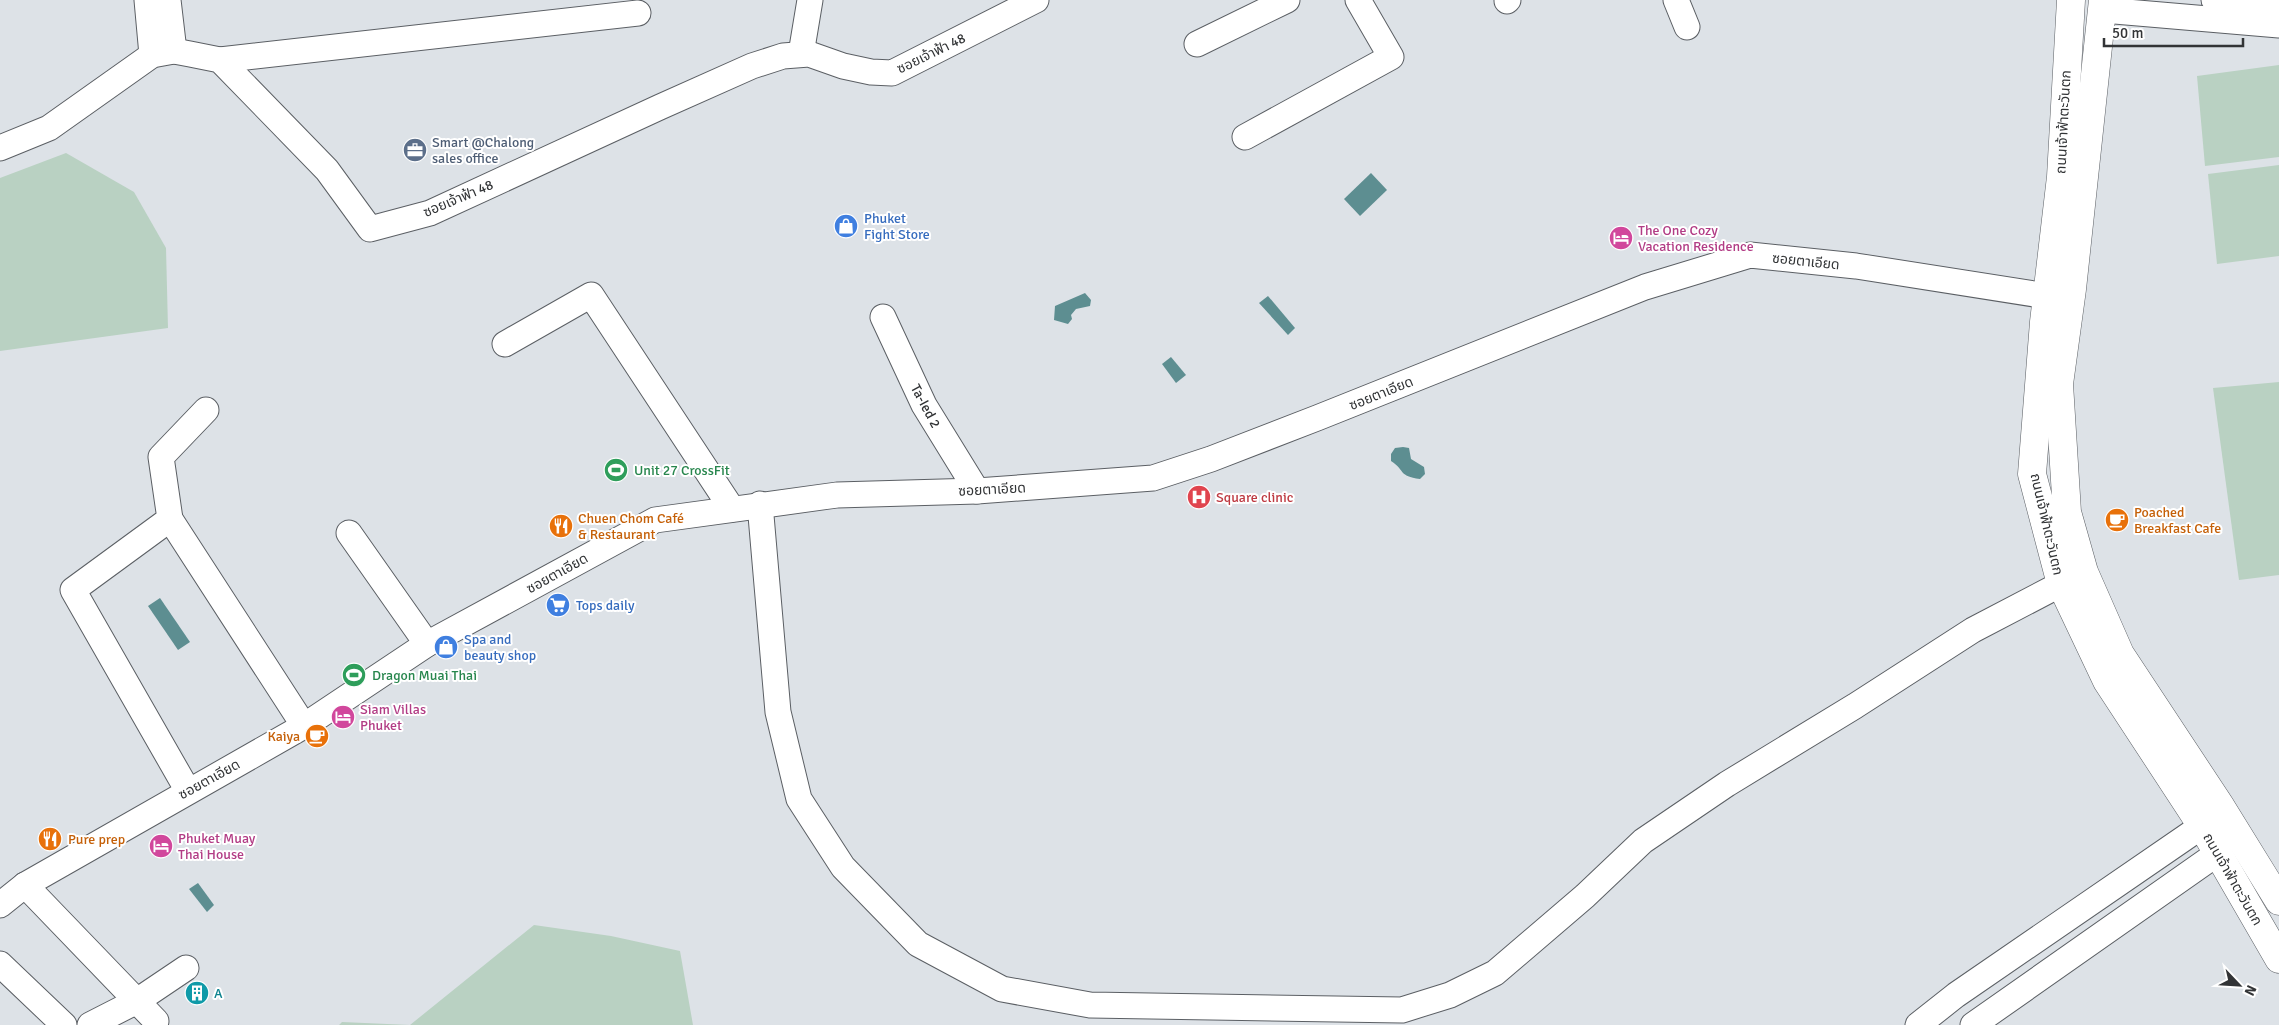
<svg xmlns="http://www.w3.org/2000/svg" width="2279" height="1025" viewBox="0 0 2279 1025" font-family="Signika,'Noto Sans Thai',sans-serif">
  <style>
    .green { fill: #b9d1c2 }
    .water { fill: #5d8e91 }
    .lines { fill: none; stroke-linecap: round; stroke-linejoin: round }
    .minor-casing { stroke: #5b5f64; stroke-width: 27 }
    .major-casing { stroke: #5b5f64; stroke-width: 29 }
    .minor { stroke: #fff; stroke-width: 25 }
    .major { stroke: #fff; stroke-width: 28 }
    .labels { text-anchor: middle; stroke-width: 4; stroke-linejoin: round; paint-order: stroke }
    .street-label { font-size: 14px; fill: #323436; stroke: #fff }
    .service-label { font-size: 14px; fill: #4e5e75; stroke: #fff; text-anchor: start }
    .shop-label { font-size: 14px; fill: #366cbe; stroke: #fff; text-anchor: start }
    .hotel-label { font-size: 14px; fill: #b23c85; stroke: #fff; text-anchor: start }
    .leisure-label { font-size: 14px; fill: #27864d; stroke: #fff; text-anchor: start }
    .health-label { font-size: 14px; fill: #be3a42; stroke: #fff; text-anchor: start }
    .food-label { font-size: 14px; fill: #c56008; stroke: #fff; text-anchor: start }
    .culture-label { font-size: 14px; fill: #0d838f; stroke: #fff; text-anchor: start }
  </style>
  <rect width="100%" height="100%" fill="#dde2e7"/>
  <g class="green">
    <path d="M2279,65V157L2205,166L2197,76Z"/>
    <path d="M66,153L134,192L166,248L168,328L0,351V178Z"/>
    <path d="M2279,165V256L2217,264L2208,174Z"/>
    <path d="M2279,382V575L2239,580L2213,388Z"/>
    <path d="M534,925L611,936L680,951L693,1025H339L342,1022L410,1025Z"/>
  </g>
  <g class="water">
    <path d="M1371,173L1387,190L1360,216L1344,199Z"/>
    <path d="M1085,293L1091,300L1090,306L1076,309L1071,315L1072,319L1068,324L1054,320L1055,306Z"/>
    <path d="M1268,296L1295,328L1288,335L1259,303Z"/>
    <path d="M1171,357L1186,375L1176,383L1162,364Z"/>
    <path d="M1403,447L1409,448L1411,459L1424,467L1425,474L1420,479C1398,476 1406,471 1391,461V454L1395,448Z"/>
    <path d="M160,598L190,642L178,650L148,606Z"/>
    <path d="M198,883L214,905L207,912L189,889Z"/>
  </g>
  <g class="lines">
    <g class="minor-casing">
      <g id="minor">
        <path d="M147,0L152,55"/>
        <path d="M168,0L174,51"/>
        <path d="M1676,0L1687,27"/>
        <path d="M2214,0L2279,7"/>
        <path d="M1507,1L1508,0"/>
        <path d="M2103,10L2279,25"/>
        <path d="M1197,44L1287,0"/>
        <path d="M801,54L810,0"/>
        <path d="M220,60L638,13"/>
        <path d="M1245,137L1391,57L1358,0"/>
        <path d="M0,148L49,128L152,55L174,51L190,54L220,60L327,170L370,229L430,213L660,107L752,66L783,56L809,54L843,66L871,72L892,73L1036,0"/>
        <path d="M883,317L924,405L977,491"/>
        <path d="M505,344L591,295L732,509"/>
        <path d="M760,504L778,712L799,799L843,867L918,944L1002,989L1090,1005L1402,1010L1450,995L1495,973L1585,896L1643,841L1727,784L1855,706L1973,630L2061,584"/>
        <path d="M170,519L304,726"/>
        <path d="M349,533L427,644"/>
        <path d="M188,791L73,590L170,519L161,457L206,410"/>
        <path d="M25,885L156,1021"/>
        <path d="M0,905L25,885L304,726L427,644L655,520L837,495L977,491L1153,478L1211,459L1317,418L1645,287L1750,255L1856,266L2066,299"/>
        <path d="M0,964L64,1025"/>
        <path d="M90,1025L137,1001L186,968"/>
        <path d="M1918,1025L1956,995L2202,826"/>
        <path d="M1973,1025L2218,853"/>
      </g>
    </g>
    <g class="major-casing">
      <g id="major">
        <path d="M2071,0L2061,177L2044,322L2032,474L2061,584L2107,681L2202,826L2279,959"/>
        <path d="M2103,0L2072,289L2059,384L2067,512L2084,572L2120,654L2221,807L2279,901"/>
      </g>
    </g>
    <use href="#minor" class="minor"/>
    <use href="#major" class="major"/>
  </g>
  <defs>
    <g id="office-disc" transform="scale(1.25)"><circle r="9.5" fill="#5c6f8a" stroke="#fff"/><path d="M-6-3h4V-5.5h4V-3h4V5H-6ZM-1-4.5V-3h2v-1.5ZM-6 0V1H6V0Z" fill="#fff"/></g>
    <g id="shop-disc" transform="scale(1.25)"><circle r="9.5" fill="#3f7fe0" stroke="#fff"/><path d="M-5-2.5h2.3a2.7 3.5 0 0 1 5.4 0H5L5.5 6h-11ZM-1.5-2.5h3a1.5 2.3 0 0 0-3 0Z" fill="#fff"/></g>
    <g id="hotel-disc" transform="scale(1.25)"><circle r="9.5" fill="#d1479c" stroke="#fff"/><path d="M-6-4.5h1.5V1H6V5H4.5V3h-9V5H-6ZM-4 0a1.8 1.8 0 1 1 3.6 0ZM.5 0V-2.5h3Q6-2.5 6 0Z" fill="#fff"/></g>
    <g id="stadium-disc" transform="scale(1.25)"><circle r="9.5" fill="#2e9e5b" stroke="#fff"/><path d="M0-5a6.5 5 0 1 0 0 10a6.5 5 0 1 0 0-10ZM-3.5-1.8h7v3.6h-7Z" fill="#fff"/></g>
    <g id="hospital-disc" transform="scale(1.25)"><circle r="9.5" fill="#e0444e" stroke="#fff"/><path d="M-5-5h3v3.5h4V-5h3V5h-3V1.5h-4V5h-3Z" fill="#fff"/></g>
    <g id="cafe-disc" transform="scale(1.25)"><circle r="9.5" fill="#e8710a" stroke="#fff"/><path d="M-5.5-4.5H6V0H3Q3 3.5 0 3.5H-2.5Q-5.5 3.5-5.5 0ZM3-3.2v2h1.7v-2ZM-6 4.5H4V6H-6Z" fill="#fff"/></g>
    <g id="restaurant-disc" transform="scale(1.25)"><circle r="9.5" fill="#e8710a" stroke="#fff"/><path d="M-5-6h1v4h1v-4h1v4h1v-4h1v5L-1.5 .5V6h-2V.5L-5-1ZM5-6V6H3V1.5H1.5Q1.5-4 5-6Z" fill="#fff"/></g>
    <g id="supermarket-disc" transform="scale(1.25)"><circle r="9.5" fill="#3f7fe0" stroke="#fff"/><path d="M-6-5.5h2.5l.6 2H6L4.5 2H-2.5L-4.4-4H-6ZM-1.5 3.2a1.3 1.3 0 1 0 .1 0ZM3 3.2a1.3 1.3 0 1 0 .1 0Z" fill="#fff"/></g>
    <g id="building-disc" transform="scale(1.25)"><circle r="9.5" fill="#0f9aa8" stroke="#fff"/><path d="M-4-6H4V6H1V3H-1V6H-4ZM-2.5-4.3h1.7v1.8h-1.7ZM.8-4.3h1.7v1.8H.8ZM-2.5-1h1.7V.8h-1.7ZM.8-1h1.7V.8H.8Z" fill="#fff"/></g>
  </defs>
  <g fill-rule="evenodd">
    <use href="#office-disc" x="415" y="150"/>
    <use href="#shop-disc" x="846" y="226"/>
    <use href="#hotel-disc" x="1621" y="238"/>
    <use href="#stadium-disc" x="616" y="470"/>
    <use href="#hospital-disc" x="1199" y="497"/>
    <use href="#cafe-disc" x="2117" y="520"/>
    <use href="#restaurant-disc" x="561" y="526"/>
    <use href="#supermarket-disc" x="558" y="605"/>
    <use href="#shop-disc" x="446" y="647"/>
    <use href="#stadium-disc" x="354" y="675"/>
    <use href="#hotel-disc" x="343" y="717"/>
    <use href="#cafe-disc" x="317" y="736"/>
    <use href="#restaurant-disc" x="50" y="839"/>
    <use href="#hotel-disc" x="161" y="846"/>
    <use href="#building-disc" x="197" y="993"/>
  </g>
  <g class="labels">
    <g class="street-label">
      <text transform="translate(931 53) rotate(-26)" y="5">ซอยเจ้าฟ้า 48</text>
      <text transform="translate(2063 122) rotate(-87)" y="5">ถนนเจ้าฟ้าตะวันตก</text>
      <text transform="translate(458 198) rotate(-23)" y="5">ซอยเจ้าฟ้า 48</text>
      <text transform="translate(1806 261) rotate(6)" y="5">ซอยตาเอียด</text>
      <text transform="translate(1381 393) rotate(-22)" y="5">ซอยตาเอียด</text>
      <text transform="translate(926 406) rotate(62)" y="5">Ta-Ied 2</text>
      <text transform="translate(992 489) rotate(-3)" y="5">ซอยตาเอียด</text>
      <text transform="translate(2047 524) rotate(77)" y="5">ถนนเจ้าฟ้าตะวันตก</text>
      <text transform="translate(557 573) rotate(-29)" y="5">ซอยตาเอียด</text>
      <text transform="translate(209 779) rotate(-29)" y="5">ซอยตาเอียด</text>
      <text transform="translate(2233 879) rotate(60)" y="5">ถนนเจ้าฟ้าตะวันตก</text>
    </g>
    <g class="service-label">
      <text x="432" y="147">Smart @Chalong<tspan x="432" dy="16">sales office</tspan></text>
    </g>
    <g class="shop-label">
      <text x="864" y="223">Phuket<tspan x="864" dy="16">Fight Store</tspan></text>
      <text x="576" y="610">Tops daily</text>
      <text x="464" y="644">Spa and<tspan x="464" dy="16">beauty shop</tspan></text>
    </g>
    <g class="hotel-label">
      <text x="1638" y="235">The One Cozy<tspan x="1638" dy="16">Vacation Residence</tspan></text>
      <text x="360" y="714">Siam Villas<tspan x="360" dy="16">Phuket</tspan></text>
      <text x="178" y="843">Phuket Muay<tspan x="178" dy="16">Thai House</tspan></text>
    </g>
    <g class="leisure-label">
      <text x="634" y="475">Unit 27 CrossFit</text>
      <text x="372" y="680">Dragon Muai Thai</text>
    </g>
    <g class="health-label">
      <text x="1216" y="502">Square clinic</text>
    </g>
    <g class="food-label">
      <text x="2134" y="517">Poached<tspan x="2134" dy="16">Breakfast Cafe</tspan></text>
      <text x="578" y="523">Chuen Chom Café<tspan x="578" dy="16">&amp; Restaurant</tspan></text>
      <text x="300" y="741" text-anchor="end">Kaiya</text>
      <text x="68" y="844">Pure prep</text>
    </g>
    <g class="culture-label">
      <text x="214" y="998">A</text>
    </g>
  </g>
  <g transform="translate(2239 985) rotate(115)" stroke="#ffffff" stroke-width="4" paint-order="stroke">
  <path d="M0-4L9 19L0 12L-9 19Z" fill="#323436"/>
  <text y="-8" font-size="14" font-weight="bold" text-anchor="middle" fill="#323436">N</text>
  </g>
  <path d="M2104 38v8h139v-8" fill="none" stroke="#323436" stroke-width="2.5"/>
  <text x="2112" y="38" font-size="15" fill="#323436" stroke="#ffffff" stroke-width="4" paint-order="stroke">50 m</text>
</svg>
